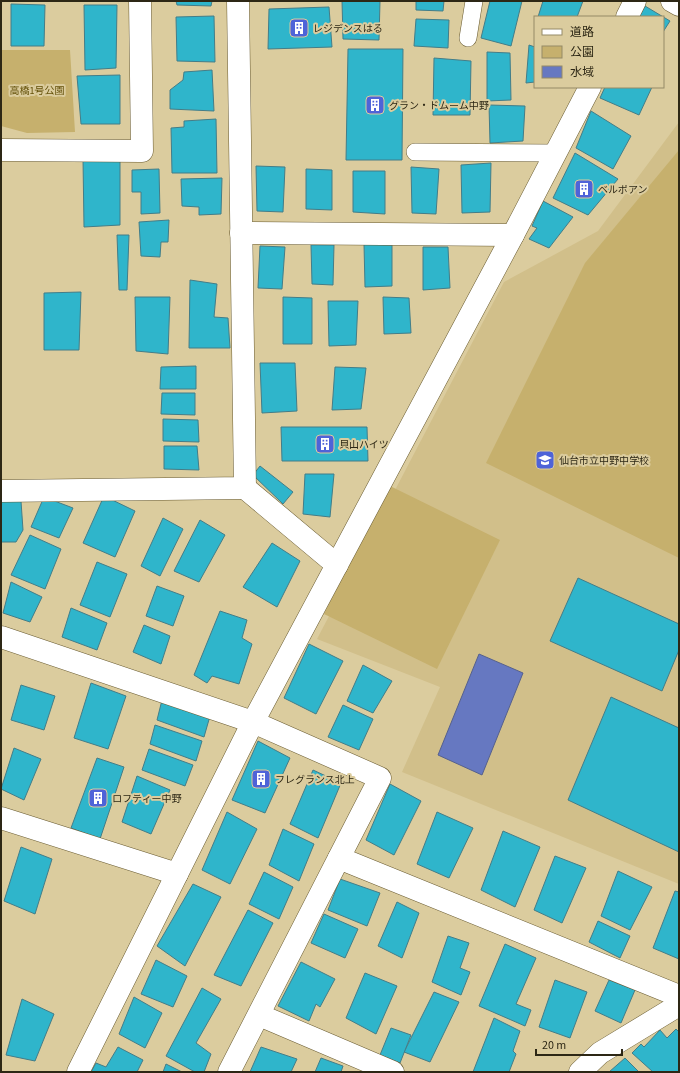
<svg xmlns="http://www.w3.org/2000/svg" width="680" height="1073" viewBox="0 0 680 1073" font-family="'Source Sans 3','Noto Sans JP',sans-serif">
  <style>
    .built { fill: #d1bf8a }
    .green { fill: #c6b06d }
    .water { fill: #6678c1; stroke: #55608d }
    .building { fill: #2fb5cb; stroke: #437d88 }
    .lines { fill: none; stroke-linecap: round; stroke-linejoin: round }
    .lane-casing { stroke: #695b31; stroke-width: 18 }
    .street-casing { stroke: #695b31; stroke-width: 23 }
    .secondary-casing { stroke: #695b31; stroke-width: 23 }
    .lane { stroke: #fff; stroke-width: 17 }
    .street { stroke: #fff; stroke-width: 22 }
    .secondary { stroke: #fff; stroke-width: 22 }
    .labels { text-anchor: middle; stroke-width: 4; stroke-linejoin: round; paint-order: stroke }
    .poi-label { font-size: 10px; fill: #2d2715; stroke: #dbcc9e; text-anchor: start }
    .park-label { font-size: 10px; fill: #64510a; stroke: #dbcc9e }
  </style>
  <rect width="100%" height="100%" fill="#dbcc9e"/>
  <path class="built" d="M679,122V884L402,772L440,687L317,639L504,282L598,231Z"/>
  <g class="green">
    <path d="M1,50H70L75,132L27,133L1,126Z"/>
    <path d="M679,150V558L486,463L585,263Z"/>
    <path d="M388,485L500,540L437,669L324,614Z"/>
  </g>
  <path class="water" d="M479,654L523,673L482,775L438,755Z"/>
  <g class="building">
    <path d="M176,1H212L211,6L177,5Z"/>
    <path d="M342,1H380L379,40L343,39Z"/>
    <path d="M416,1H444L443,11L416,10Z"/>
    <path d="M490,1H522L511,46L481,38Z"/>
    <path d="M543,1H583L577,17H538Z"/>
    <path d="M11,4L45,5L44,46H11Z"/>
    <path d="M84,5H117L116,68L85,70Z"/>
    <path d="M645,6L670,21L663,32V17H639Z"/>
    <path d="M329,7L332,47L268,49L269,9Z"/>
    <path d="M214,16L215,62L177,61L176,17Z"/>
    <path d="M416,19L449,20L448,48L414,46Z"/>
    <path d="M529,45L535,47V82L526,83Z"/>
    <path d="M348,49H403L402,160H346Z"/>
    <path d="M487,52L510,53L511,100L487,101Z"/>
    <path d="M434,58L471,61L470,115H433Z"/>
    <path d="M212,70L214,111L170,109V90L183,80L184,72Z"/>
    <path d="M120,75V124H81L77,76Z"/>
    <path d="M605,87H652L639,115L600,98Z"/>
    <path d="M489,105L525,106L523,141L490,143Z"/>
    <path d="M591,111L631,136L613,169L576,148Z"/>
    <path d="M216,119L217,173H172L171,128L184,127V121Z"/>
    <path d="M575,153L618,179L588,215L553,198Z"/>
    <path d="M120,158V225L84,227L83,159Z"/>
    <path d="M491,163L490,212L462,213L461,165Z"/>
    <path d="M256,166L285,167L283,212L257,211Z"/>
    <path d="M411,167L439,169L436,214L412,213Z"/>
    <path d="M159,169L160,213L141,214V192H132V170Z"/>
    <path d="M306,169L332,170V210L306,209Z"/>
    <path d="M353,171H385V214L353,212Z"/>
    <path d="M222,178L221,214L199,215V207L182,206L181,179Z"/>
    <path d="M543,201L573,217L549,248L529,239L537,228L532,226Z"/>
    <path d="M169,220L168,242H161L160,257L141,256L139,222Z"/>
    <path d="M117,235H129L127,290H119Z"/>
    <path d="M364,244L392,245V286L365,287Z"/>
    <path d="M311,245H334L333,285L312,284Z"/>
    <path d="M260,246L285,247L282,289L258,288Z"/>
    <path d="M423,247H448L450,288L423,290Z"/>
    <path d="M190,280L217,284L214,317L228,318L230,348H189Z"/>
    <path d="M81,292L79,350H44V293Z"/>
    <path d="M135,297H170L168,354L136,351Z"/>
    <path d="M283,297L312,298V344H283Z"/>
    <path d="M383,297L409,298L411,333L384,334Z"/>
    <path d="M328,301H358L356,345L329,346Z"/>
    <path d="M260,363H295L297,411L262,413Z"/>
    <path d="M196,366V389H160L161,367Z"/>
    <path d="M335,367L366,368L361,409L332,410Z"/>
    <path d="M162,393H195V415L161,414Z"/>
    <path d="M163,419L198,420L199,442L163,441Z"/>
    <path d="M281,427H367L368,461H282Z"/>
    <path d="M164,446H197L199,470L164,469Z"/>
    <path d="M260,466L293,492L283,504L253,475Z"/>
    <path d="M305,474H334L330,517L303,514Z"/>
    <path d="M104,496L135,511L115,557L83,543Z"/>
    <path d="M44,497L73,508L59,538L31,527Z"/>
    <path d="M1,501H21L23,530L16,542H1Z"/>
    <path d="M163,518L183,529L160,576L141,566Z"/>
    <path d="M200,520L225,535L199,582L174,571Z"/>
    <path d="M30,535L61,549L45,589L11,575Z"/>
    <path d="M272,543L300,561L277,607L243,587Z"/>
    <path d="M97,562L127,574L110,617L80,605Z"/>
    <path d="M578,578L679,624V650L662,691L550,641Z"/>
    <path d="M11,582L42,597L30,622L3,613Z"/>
    <path d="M157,586L184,596L173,626L146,616Z"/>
    <path d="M71,608L107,623L97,650L62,637Z"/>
    <path d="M220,611L247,620L242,638L252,644L239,684L212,676L207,683L194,675Z"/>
    <path d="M144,625L170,636L161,664L133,652Z"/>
    <path d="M309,644L343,661L316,714L284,698Z"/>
    <path d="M363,665L392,681L373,713L347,701Z"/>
    <path d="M91,683L126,696L108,749L74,738Z"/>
    <path d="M21,685L55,696L44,730L11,720Z"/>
    <path d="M611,697L679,728V852L568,800Z"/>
    <path d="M162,700L210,716L204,737L157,720Z"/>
    <path d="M343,705L373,719L359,750L328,737Z"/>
    <path d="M155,725L202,741L196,761L150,744Z"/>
    <path d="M258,741L290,758L265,813L232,800Z"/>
    <path d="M14,748L41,759L24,800L1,789Z"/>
    <path d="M149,749L193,765L185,786L142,770Z"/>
    <path d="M97,758L124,767L100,839L71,828Z"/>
    <path d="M313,770L341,783L318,838L290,824Z"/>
    <path d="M137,776L170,790L151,834L122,822Z"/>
    <path d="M390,784L421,801L394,855L366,840Z"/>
    <path d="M227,812L257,829L230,884L202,870Z"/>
    <path d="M437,812L473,828L449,878L417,864Z"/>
    <path d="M283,829L314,844L299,881L269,865Z"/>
    <path d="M503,831L540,847L515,907L481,890Z"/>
    <path d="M21,847L52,859L35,914L4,901Z"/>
    <path d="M555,856L586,868L562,923L534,910Z"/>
    <path d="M618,871L652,887L630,930L601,916Z"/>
    <path d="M264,872L293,887L279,919L249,904Z"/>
    <path d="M340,879L380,893L367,926L328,910Z"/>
    <path d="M193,884L221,897L185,966L157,946Z"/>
    <path d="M675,891L679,892V959L653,948Z"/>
    <path d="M397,902L419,913L402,958L378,946Z"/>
    <path d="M248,910L273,923L241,986L214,975Z"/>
    <path d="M324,914L358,929L345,958L311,943Z"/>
    <path d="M598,921L630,936L620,958L589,942Z"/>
    <path d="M448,936L469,943L460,968L470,972L461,995L432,982Z"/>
    <path d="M505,944L536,958L516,1004L531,1010L525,1026L479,1006Z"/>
    <path d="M156,960L187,976L173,1007L141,994Z"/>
    <path d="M301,962L335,979L320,1007L316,1004L309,1021L278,1006Z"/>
    <path d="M365,973L397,986L376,1034L346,1018Z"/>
    <path d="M555,980L587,992L570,1038L539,1027Z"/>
    <path d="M609,980L635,990L621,1023L595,1011Z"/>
    <path d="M202,988L221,999L196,1043L211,1054L204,1072H195L166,1056Z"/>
    <path d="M434,992L459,1002L430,1062L404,1052Z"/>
    <path d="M134,997L162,1013L145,1048L119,1034Z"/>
    <path d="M22,999L54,1014L35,1061L6,1055Z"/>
    <path d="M494,1018L520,1031L513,1051L516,1054L509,1072H473Z"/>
    <path d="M391,1028L411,1035L400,1063L380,1055Z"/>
    <path d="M676,1029L679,1032V1072H653L632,1053L641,1044L644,1047L660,1030L667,1038Z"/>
    <path d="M118,1047L143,1060L137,1072H91L96,1063L106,1067Z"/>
    <path d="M261,1047L297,1059L291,1072H250Z"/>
    <path d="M321,1058L343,1066L341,1072H315Z"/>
    <path d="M625,1058L639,1072H609Z"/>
    <path d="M166,1064L182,1072H163Z"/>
  </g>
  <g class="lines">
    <g class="lane-casing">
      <g id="lane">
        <path d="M468,38L474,1"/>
        <path d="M415,152L556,153"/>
      </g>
    </g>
    <g class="street-casing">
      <g id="street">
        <path d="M627,17L635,1"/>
        <path d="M1,150L142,151L140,1"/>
        <path d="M241,233L513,235"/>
        <path d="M245,488L337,565"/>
        <path d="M1,491L245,488L238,1"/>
        <path d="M1,637L253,722L380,778L229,1072"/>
        <path d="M1,818L177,874"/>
        <path d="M339,858L679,996"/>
        <path d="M259,1015L393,1072"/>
        <path d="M78,1072L253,722L513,235L590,87"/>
        <path d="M580,1072L600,1053L679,1005"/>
      </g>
    </g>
    <g class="secondary-casing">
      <path id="secondary" d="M672,1L679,5"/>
    </g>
    <use href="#lane" class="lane"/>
    <use href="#street" class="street"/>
    <use href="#secondary" class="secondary"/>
  </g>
  <defs>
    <g id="building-square" transform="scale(1)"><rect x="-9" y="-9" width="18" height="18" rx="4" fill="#4e63d8" stroke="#dbcc9e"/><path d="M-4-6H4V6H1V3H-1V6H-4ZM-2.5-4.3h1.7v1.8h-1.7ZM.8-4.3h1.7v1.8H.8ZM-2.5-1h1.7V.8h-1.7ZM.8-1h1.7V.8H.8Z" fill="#fff"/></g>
    <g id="school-square" transform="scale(1)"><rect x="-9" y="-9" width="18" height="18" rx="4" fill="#4e63d8" stroke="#dbcc9e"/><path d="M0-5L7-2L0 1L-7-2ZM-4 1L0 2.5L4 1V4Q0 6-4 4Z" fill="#fff"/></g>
  </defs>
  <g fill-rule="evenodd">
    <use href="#building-square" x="299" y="28"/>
    <use href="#building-square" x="375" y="105"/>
    <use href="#building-square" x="584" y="189"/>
    <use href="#building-square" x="325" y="444"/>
    <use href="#school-square" x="545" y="460"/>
    <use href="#building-square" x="261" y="779"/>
    <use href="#building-square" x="98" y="798"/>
  </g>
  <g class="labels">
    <g class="poi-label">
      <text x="313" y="32">レジデンスはる</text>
      <text x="389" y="109">グラン・ドムーム中野</text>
      <text x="598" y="193">ベルポアン</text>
      <text x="339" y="448">貝山ハイツ</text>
      <text x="559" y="464">仙台市立中野中学校</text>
      <text x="275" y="783">フレグランス北上</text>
      <text x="112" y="802">ロフティー中野</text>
    </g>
    <g class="park-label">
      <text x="37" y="94">高橋1号公園</text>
    </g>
  </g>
  <rect width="680" height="1073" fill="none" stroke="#2d2715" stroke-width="4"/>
  <rect x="534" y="16" width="130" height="72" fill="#dbcc9e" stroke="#958a67"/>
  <rect x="542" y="29" width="20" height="6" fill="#ffffff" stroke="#958a67"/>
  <text x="570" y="36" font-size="12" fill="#2d2715">道路</text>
  <rect x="542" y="46" width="20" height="12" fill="#c6b06d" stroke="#958a67"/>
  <text x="570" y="56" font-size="12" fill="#2d2715">公園</text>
  <rect x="542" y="66" width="20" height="12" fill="#6678c1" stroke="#958a67"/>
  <text x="570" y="76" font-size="12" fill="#2d2715">水域</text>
  <path d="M536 1049v6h86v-6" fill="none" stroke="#2d2715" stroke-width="2"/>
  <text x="542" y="1049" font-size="12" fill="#2d2715" stroke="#dbcc9e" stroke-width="3" paint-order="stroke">20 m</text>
</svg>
